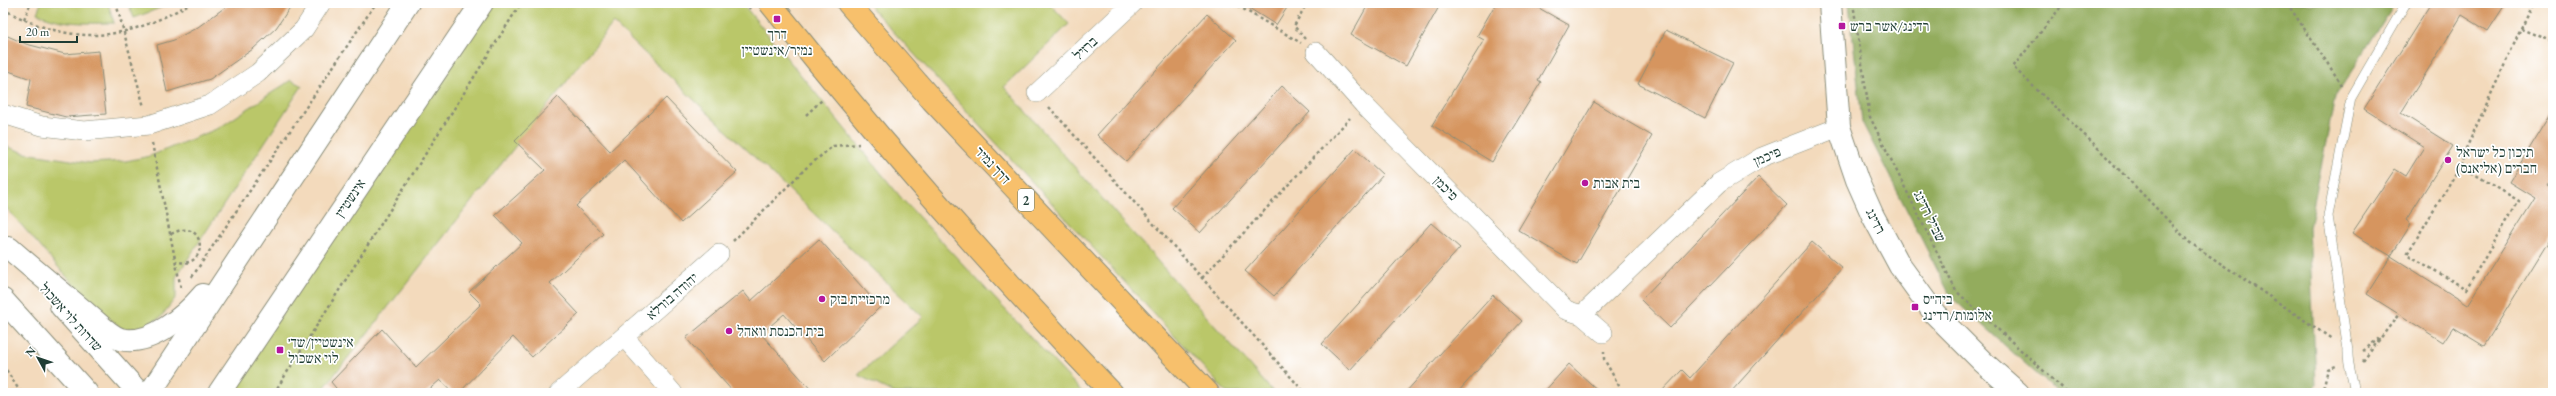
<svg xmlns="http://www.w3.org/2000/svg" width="2556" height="396" viewBox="0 0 2556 396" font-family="'EB Garamond','Frank Ruhl Libre',serif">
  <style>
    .green { fill: #bac769; stroke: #6c824e }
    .forest { fill: #93ac5d; stroke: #597448 }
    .building { fill: #d6955e }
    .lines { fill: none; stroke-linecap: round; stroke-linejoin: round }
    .service-casing { stroke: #898c78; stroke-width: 10 }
    .minor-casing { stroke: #898c78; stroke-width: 20 }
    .tertiary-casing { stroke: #898c78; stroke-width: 24 }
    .trunk-casing { stroke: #898c78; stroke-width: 24 }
    .path { stroke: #898c78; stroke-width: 2.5; stroke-dasharray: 3 3; stroke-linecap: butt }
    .service { stroke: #fff; stroke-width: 9 }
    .minor { stroke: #fff; stroke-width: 19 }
    .tertiary { stroke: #fff; stroke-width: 22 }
    .trunk { stroke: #f7c06c; stroke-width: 22 }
    .poi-dot { fill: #b5179e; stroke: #fff; stroke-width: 1.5 }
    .labels { text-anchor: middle; stroke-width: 3.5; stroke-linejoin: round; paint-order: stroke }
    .shield { fill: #fff; stroke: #627771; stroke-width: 1 }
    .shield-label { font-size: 13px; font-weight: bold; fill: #1f3d34 }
    .poi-label { font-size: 14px; fill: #1f3d34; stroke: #fff; text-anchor: start }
    .street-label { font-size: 14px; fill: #1f3d34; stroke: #fff }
  </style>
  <rect width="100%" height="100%" fill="#fff"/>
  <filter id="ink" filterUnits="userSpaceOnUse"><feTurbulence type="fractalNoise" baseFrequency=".025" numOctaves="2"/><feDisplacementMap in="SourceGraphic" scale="8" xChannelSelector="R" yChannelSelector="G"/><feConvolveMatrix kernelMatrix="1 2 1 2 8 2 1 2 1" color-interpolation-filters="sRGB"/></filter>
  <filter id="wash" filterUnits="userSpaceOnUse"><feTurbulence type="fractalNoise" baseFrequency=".012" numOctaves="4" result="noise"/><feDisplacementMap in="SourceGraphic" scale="16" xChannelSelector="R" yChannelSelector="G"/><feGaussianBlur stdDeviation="0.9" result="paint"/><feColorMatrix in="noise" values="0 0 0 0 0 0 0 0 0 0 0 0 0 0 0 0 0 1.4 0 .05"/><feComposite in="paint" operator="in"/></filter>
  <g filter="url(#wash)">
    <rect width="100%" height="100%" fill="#f3dabc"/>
    <g class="green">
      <path d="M41,3H108L114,23C88,23 61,25 37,13Z"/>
      <path d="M128,3H173L134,18Z"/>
      <path d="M492,3H742L903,200L1083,393H894L858,375L923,317L613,23L320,393H236L245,368Z"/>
      <path d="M867,3H1049L1069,24L1004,87L1274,393H1227Z"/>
      <path d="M291,80L302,86L176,277V297L161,317L142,328L122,329L88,301L3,204V145L25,153L90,163L126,161L150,156L219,128Z"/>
    </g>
    <path class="forest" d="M1849,3H2395L2335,97L2309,227L2316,385L2311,393H2058L1951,297L1862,122Z"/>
    <g id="blocks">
      <g class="building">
        <path d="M231,3H293L276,28L253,49L210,79L167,92L157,45L174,40L198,27Z"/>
        <path d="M1241,3H1290L1276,25Z"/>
        <path d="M1369,3H1441L1406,66L1351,35Z"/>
        <path d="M1496,3H1530L1569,25L1538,80L1541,82L1492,162L1432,125L1484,40L1477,36Z"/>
        <path d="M2431,3H2506L2488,31L2462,15L2401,113L2453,146L2406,220L2411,224L2391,256L2352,233L2395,169L2406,176L2424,147L2364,109Z"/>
        <path d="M1207,14L1236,40L1126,161L1097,135Z"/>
        <path d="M1666,30L1733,63L1705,118L1638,84Z"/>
        <path d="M3,34L26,44L65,54L99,51L106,114L66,117L26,107L31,79L3,69Z"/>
        <path d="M1282,86L1310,112L1200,233L1172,208Z"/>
        <path d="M558,97L610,151L666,98L737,172L681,223L624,160L576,206L603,234L550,283L579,314L532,357L513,337L459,393H454L440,380L425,393H340L331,382L382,329L416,367L481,304L469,292L522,243L495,215L545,170L515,141Z"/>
        <path d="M1594,102L1652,136L1577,264L1518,230Z"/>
        <path d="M2553,110V176L2547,185L2553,189V234L2484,346L2453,327L2443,342L2367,294L2391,256L2468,305L2535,198L2509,182Z"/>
        <path d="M1355,149L1383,175L1274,296L1245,271Z"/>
        <path d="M1758,177L1787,205L1670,328L1641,300Z"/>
        <path d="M1431,223L1460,248L1350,370L1322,344Z"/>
        <path d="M819,239L880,307L825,361L784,314L761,334L814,393H734L686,338L743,291L751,301Z"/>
        <path d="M1812,242L1842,268L1730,393H1660L1682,370L1690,378Z"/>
        <path d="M1493,295L1522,321L1457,393H1405Z"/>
        <path d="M1569,364L1601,393H1543Z"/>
      </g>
    </g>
  </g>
  <g filter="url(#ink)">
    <use href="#blocks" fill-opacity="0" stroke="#898c78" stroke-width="1"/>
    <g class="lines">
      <g class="service-casing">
        <path id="service" d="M2355,393C2353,378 2347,365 2348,350L2328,216L2351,98L2406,3"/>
      </g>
      <g class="minor-casing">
        <g id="minor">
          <path d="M1316,52L1363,104L1566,310L1582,315L1603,333"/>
          <path d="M1037,93L1133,3"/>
          <path d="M3,114L42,126L84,131L149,125L210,105L258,73L304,29L321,3"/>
          <path d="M1582,315L1719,183L1762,157L1839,127"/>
          <path d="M624,337L673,393"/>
          <path d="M559,393L719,254"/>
        </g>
      </g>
      <g class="tertiary-casing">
        <g id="tertiary">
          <path d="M1830,3L1839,127L1857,180L1873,216L1900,266L1935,314L1983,362L2018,393"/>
          <path d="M9,248C34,270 60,291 86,313C96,321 108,335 120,339C150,347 186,315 203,295"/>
          <path d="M3,300L87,393"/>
          <path d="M61,306L139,393"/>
          <path d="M150,393L408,3"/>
          <path d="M219,393L482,3"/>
        </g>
      </g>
      <g class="trunk-casing">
        <g id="trunk">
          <path d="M770,3C878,139 992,268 1112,393"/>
          <path d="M848,3L932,100L1208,393"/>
        </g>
      </g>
      <g class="path">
        <path d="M116,3L144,107"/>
        <path d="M745,3L750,9"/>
        <path d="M1233,3L1301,43"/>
        <path d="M1853,3L1870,117L1956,291L2068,393"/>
        <path d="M2064,3L2013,67L2096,146L2189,242L2332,339"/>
        <path d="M2287,3L2342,85"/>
        <path d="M3,9C72,47 124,42 191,3"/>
        <path d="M24,19L31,3"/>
        <path d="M2521,29L2534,3"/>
        <path d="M1305,39L1294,26L1307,3"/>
        <path d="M1049,107L1305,393"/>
        <path d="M806,115L823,99"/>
        <path d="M152,143L181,289"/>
        <path d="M2461,166L2519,201L2466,289L2407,254L2461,166L2464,153L2521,29L2553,42"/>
        <path d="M171,234C208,214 209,273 176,261"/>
        <path d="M733,241L806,168L833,146L859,144"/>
        <path d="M192,277L376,3"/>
        <path d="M1202,278L1350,118"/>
        <path d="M1604,351V359L1623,393"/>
        <path d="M2363,351L2382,336"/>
        <path d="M2363,361L2399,314"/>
        <path d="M3,365L21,393"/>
        <path d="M274,393L521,3"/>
        <path d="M2322,393L2328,369L2336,366"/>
      </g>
      <use href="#service" class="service"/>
      <use href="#minor" class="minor"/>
      <use href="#tertiary" class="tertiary"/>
      <use href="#trunk" class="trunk"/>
    </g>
  </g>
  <g class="poi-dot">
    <rect x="773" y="15" width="8" height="8" rx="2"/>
    <rect x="1838" y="22" width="8" height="8" rx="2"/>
    <circle cx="2448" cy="160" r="4"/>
    <circle cx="1585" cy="183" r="4"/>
    <circle cx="822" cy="299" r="4"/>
    <rect x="1911" y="303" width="8" height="8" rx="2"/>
    <circle cx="729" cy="331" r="4"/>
    <rect x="276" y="346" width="8" height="8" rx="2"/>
  </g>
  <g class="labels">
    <rect class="shield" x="1018" y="189" width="16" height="22" rx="3"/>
    <g class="shield-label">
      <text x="1026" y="205">2</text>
    </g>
    <g class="poi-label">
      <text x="1850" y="31">רדינג/אשר ברש</text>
      <text x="777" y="39" text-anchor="middle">דרך<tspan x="777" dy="16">נמיר/אינשטיין</tspan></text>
      <text x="2456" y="157">תיכון כל ישראל<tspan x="2456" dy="16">חברים (אליאנס)</tspan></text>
      <text x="1593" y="188">בית אבות</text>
      <text x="830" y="304">מרכזיית בזק</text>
      <text x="1923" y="304">ביה״ס<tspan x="1923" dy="16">אלומות/רדינג</tspan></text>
      <text x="737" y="336">בית הכנסת וואהל</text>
      <text x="288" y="347">אינשטיין/שד׳<tspan x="288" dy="16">לוי אשכול</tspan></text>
    </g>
    <g class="street-label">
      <text transform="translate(1085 48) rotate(-43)" y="5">ברזיל</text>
      <text transform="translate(1767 156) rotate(-24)" y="5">פיכמן</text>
      <text transform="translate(993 165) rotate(47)" y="5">דרך נמיר</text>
      <text transform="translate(1446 188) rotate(45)" y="5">פיכמן</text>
      <text transform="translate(350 198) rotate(-56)" y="5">אינשטיין</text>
      <text transform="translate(1930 216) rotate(64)" y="5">שביל רדינג</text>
      <text transform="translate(1876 221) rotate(63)" y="5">רדינג</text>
      <text transform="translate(672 296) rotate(-41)" y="5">יהודה בורלא</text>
      <text transform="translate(71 317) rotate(48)" y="5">שדרות לוי אשכול</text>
    </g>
  </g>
  <rect width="2556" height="396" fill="none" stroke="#fff" stroke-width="16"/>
  <g transform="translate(38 358) rotate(310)" stroke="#ffffff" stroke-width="3" paint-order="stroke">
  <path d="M0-3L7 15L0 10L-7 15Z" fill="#1f3d34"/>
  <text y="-6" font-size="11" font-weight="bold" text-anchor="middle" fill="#1f3d34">N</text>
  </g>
  <path d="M20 36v6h57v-6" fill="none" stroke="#1f3d34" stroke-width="2"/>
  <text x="26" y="36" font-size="12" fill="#1f3d34" stroke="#ffffff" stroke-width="3" paint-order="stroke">20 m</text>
</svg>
